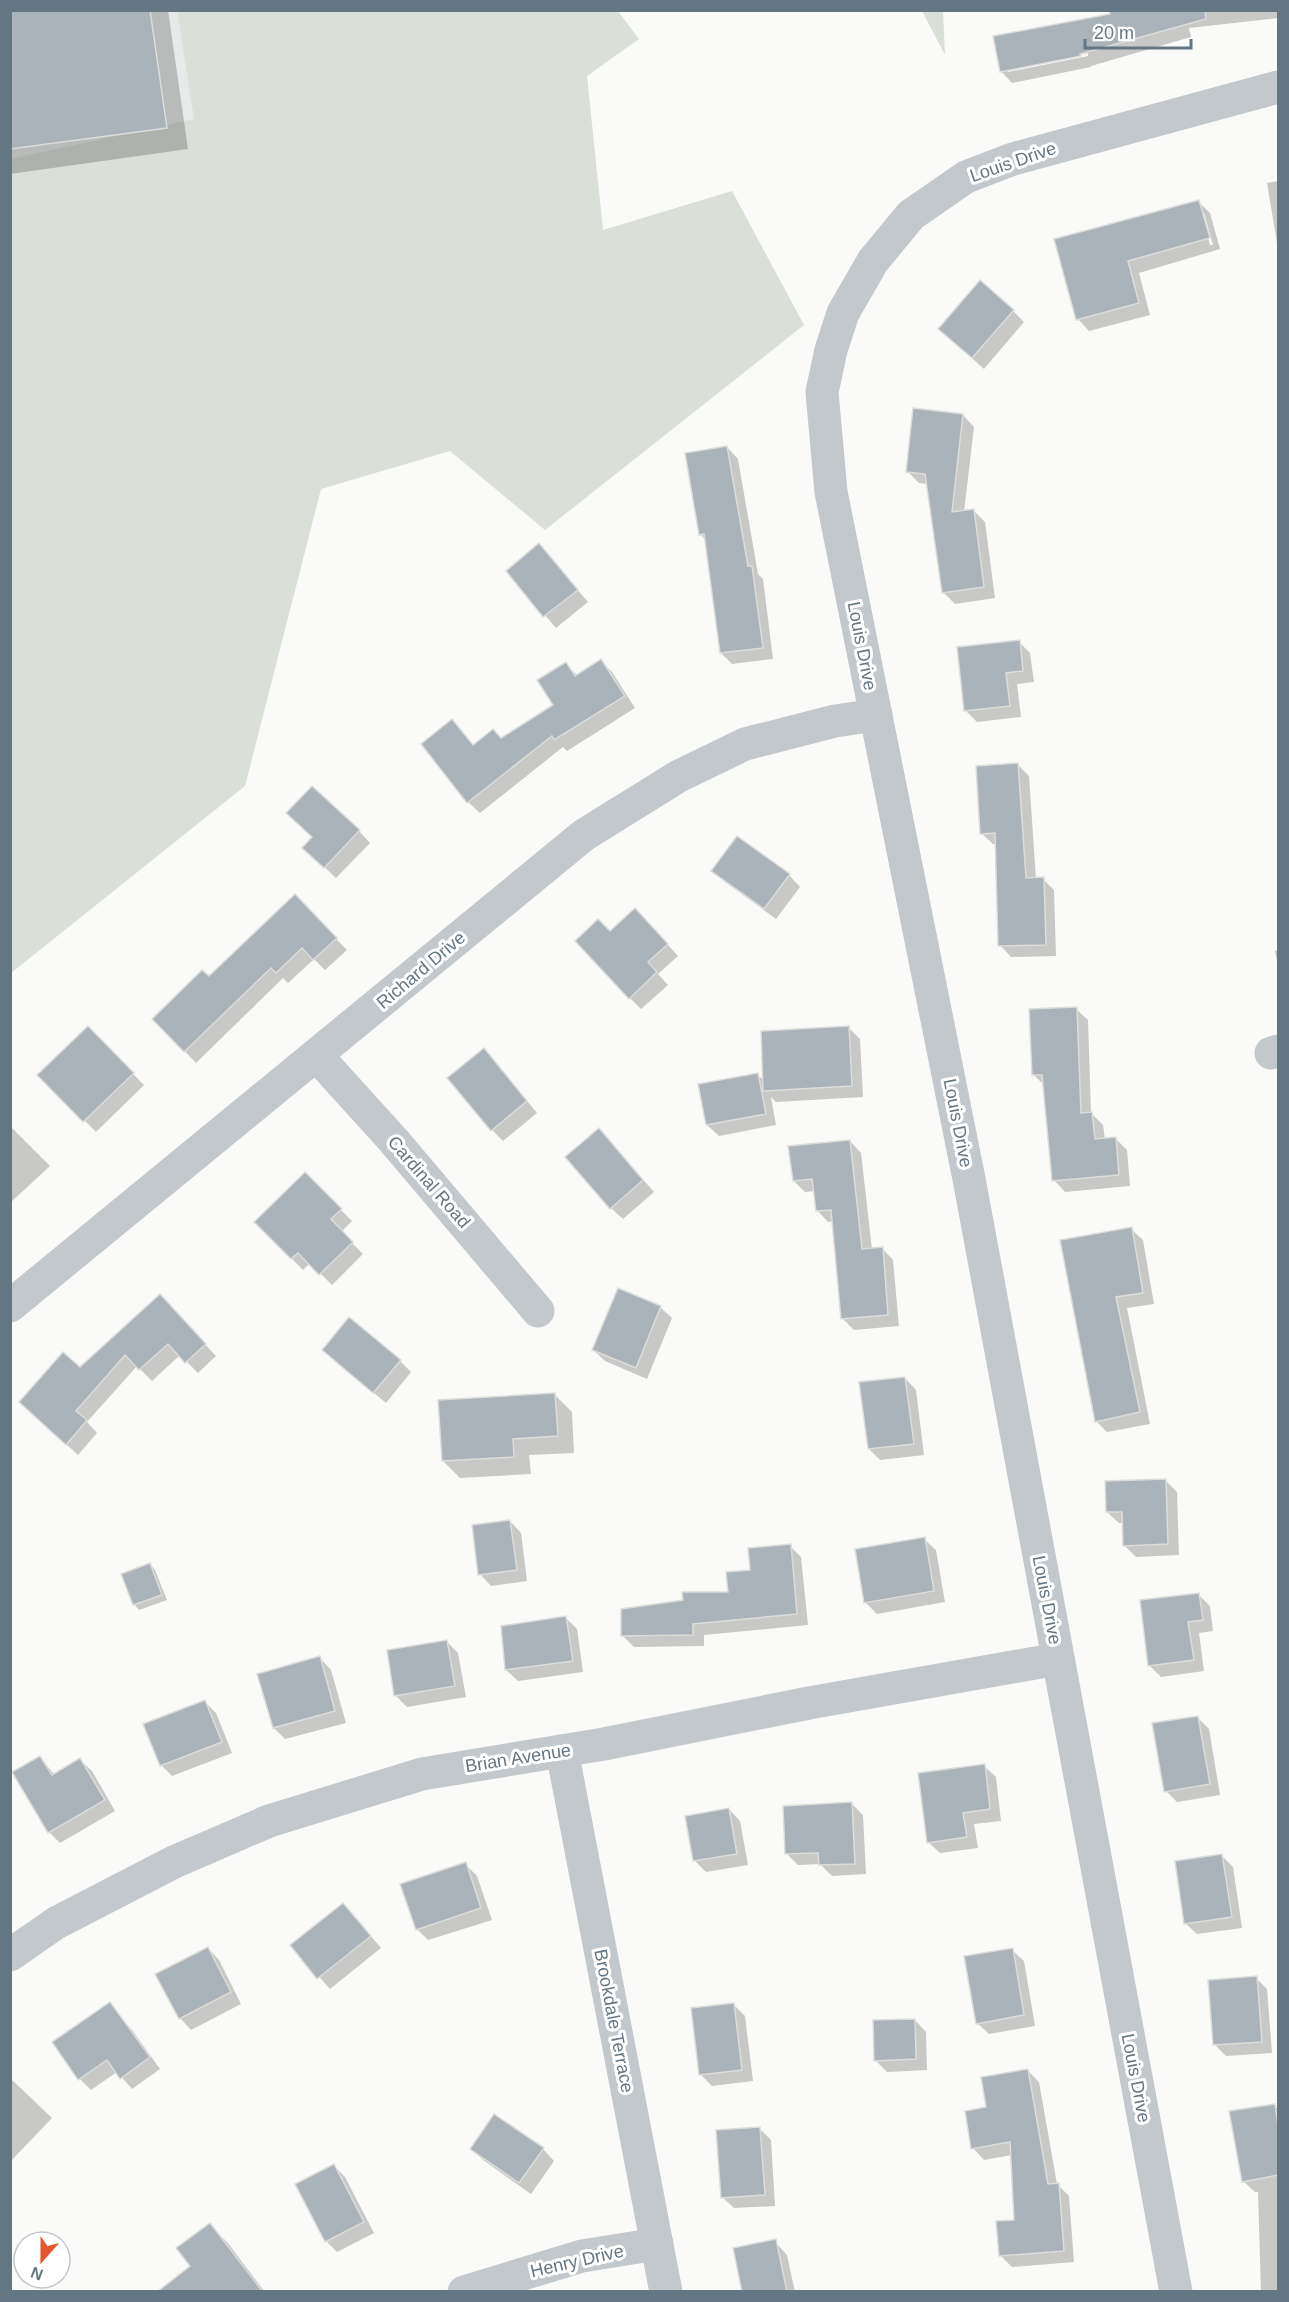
<svg xmlns="http://www.w3.org/2000/svg" width="1289" height="2302" viewBox="0 0 1289 2302" font-family="Helvetica,sans-serif">
  <style>
    .built { fill: #e8e9e9 }
    .green { fill: #dadfd7 }
    .shadow { fill: #0003; fill-rule: evenodd }
    .building { fill: #aab3b9; stroke: #dcdcda; stroke-width: 1.5 }
    .lines { fill: none; stroke-linecap: round; stroke-linejoin: round }
    .minor { stroke: #c3c8cc; stroke-width: 33 }
    .labels { text-anchor: middle; stroke-width: 6; stroke-linejoin: round; paint-order: stroke }
    .street-label { font-size: 18px; fill: #657683; stroke: #fff }
  </style>
  <rect width="100%" height="100%" fill="#fafaf8"/>
  <path class="built" d="M10,11H177L195,119L11,159Z"/>
  <g class="green">
    <path d="M177,11H618L639,39L587,76L603,230L732,191L804,325L545,530L450,451L321,489L245,786L11,973L10,159L194,119Z"/>
    <path d="M922,11H943L945,55Z"/>
  </g>
  <g class="shadow">
    <path d="M10,10H168L188,149L10,174Z"/>
    <path d="M1110,10H1278V18L1189,28L1191,37L1091,66V67L1012,83L1001,71L1112,15ZM1088,53V56L1008,72V69Z"/>
    <path d="M1278,181V249L1267,183Z"/>
    <path d="M1199,202L1210,213L1220,249L1139,273L1150,315L1089,331L1078,319L1056,240ZM1201,213H1204L1213,245H1210Z"/>
    <path d="M1013,311L1024,322L984,369L940,329Z"/>
    <path d="M963,415L974,427L964,512L973,510L985,522L995,598L955,604L943,592L928,484L919,483L908,472Z"/>
    <path d="M727,447L738,459L758,574L763,579L773,659L732,664L721,653L707,541L700,534Z"/>
    <path d="M539,545L588,602L556,628L508,572Z"/>
    <path d="M1019,642L1030,653L1034,682L1017,684L1021,717L977,722L966,711Z"/>
    <path d="M601,661L612,672L635,708L567,751L563,747L480,813L468,802L452,721L474,746L502,740L555,706L566,664L578,676Z"/>
    <path d="M1018,765L1029,776L1036,879H1043L1054,890L1056,956L1011,957L1000,945L997,844H993L981,833Z"/>
    <path d="M359,831L370,843L336,878L316,859Z"/>
    <path d="M738,838L789,875L800,887L776,919L725,882L713,871Z"/>
    <path d="M295,897L347,950L325,970L314,959L288,983L283,978L196,1063L154,1019L209,978Z"/>
    <path d="M646,921L678,956L658,974L668,985L641,1009L630,998L610,933Z"/>
    <path d="M1278,950V966L1275,951Z"/>
    <path d="M1076,1009L1088,1020L1091,1113L1103,1125L1105,1140L1115,1138L1127,1150L1130,1186L1065,1192L1054,1180L1045,1086L1033,1074Z"/>
    <path d="M88,1028L144,1085L96,1132L40,1075Z"/>
    <path d="M849,1028L860,1039L863,1097L776,1102L771,1097L776,1125L719,1136L707,1125L757,1074L764,1081Z"/>
    <path d="M495,1062L537,1113L503,1141L492,1130Z"/>
    <path d="M10,1126L50,1166L10,1203Z"/>
    <path d="M850,1141L861,1153L872,1249L882,1248L893,1260L899,1326L854,1330L842,1318L833,1221L828,1222L817,1210L815,1191L805,1192L794,1181Z"/>
    <path d="M610,1142L654,1192L623,1219L611,1208Z"/>
    <path d="M305,1174L352,1221L341,1232L363,1254L332,1285L310,1263L303,1270L256,1222Z"/>
    <path d="M1131,1229L1143,1240L1154,1304L1127,1308L1150,1424L1107,1432L1096,1421L1061,1241Z"/>
    <path d="M660,1307L672,1318L647,1379L605,1361L593,1350Z"/>
    <path d="M171,1308L216,1356L198,1373L180,1355L152,1381L137,1366L87,1422L97,1433L78,1455L44,1424Z"/>
    <path d="M335,1361H400L411,1372L386,1403Z"/>
    <path d="M905,1378L916,1390L924,1455L880,1460L869,1449Z"/>
    <path d="M555,1395L572,1412L574,1453L529,1455L531,1474L460,1478L443,1461Z"/>
    <path d="M1165,1480L1177,1492L1179,1555L1136,1557L1124,1545V1523H1119L1107,1512Z"/>
    <path d="M510,1521L521,1533L527,1581L491,1586L480,1574Z"/>
    <path d="M924,1539L936,1550L945,1602L877,1614L866,1603Z"/>
    <path d="M790,1546L801,1557L808,1625L704,1635V1646L634,1647L623,1636L729,1593L751,1571Z"/>
    <path d="M150,1564L155,1570L167,1600L139,1610L134,1604Z"/>
    <path d="M1199,1595L1210,1606L1213,1631L1199,1633L1204,1671L1161,1677L1150,1666Z"/>
    <path d="M566,1618L577,1629L583,1672L518,1681L506,1670Z"/>
    <path d="M447,1642L458,1653L466,1697L407,1707L395,1695Z"/>
    <path d="M320,1658L331,1670L346,1723L285,1739L274,1728Z"/>
    <path d="M205,1702L216,1713L232,1753L172,1776L161,1765Z"/>
    <path d="M1197,1717L1209,1729L1220,1795L1177,1802L1166,1791Z"/>
    <path d="M40,1758L55,1775L80,1760L92,1771L115,1811L60,1843L49,1832Z"/>
    <path d="M984,1766L996,1777L1001,1821L974,1824L978,1848L940,1853L928,1842Z"/>
    <path d="M851,1803L863,1815L866,1874L832,1876L820,1864L798,1865L787,1854Z"/>
    <path d="M729,1809L740,1821L748,1865L706,1872L695,1861Z"/>
    <path d="M1222,1856L1233,1867L1242,1928L1197,1934L1185,1923Z"/>
    <path d="M465,1864L477,1876L492,1920L428,1940L417,1929Z"/>
    <path d="M354,1916L381,1948L330,1989L292,1946Z"/>
    <path d="M208,1948L219,1960L241,2004L191,2030L180,2018Z"/>
    <path d="M1012,1950L1024,1961L1035,2026L989,2034L977,2023Z"/>
    <path d="M1256,1978L1267,1989L1272,2053L1226,2056L1215,2045Z"/>
    <path d="M734,2005L745,2016L753,2081L712,2086L700,2074Z"/>
    <path d="M120,2018L132,2030L160,2069L132,2089L117,2072L91,2090L80,2079Z"/>
    <path d="M915,2020L926,2032L927,2070L887,2072L875,2060Z"/>
    <path d="M1027,2070L1039,2082L1057,2184L1069,2196L1074,2262L1012,2267L1000,2255L1016,2222L1012,2155L984,2160L973,2148L988,2108Z"/>
    <path d="M10,2078L52,2118L10,2162Z"/>
    <path d="M1274,2105L1278,2109V2292H1261L1258,2192H1255L1243,2181Z"/>
    <path d="M759,2128L771,2140L775,2206L734,2208L722,2197Z"/>
    <path d="M472,2149H543L554,2161L531,2194L483,2160Z"/>
    <path d="M334,2166L345,2177L374,2233L337,2252L326,2241Z"/>
    <path d="M210,2225L227,2242L265,2292H164L192,2266Z"/>
    <path d="M776,2243L787,2255L795,2292H744Z"/>
  </g>
  <g class="building">
    <path d="M10,10H150L167,128L10,149Z"/>
    <path d="M1109,10H1205L1206,19L1080,54L1081,56L1000,72L993,36L1110,14Z"/>
    <path d="M1199,200L1210,238L1128,261L1139,303L1076,320L1054,239Z"/>
    <path d="M980,280L1014,310L972,358L938,329Z"/>
    <path d="M913,408L963,414L952,512L974,509L984,587L942,593L925,474L906,472Z"/>
    <path d="M727,446L748,566H752L763,648L720,653L704,534L699,535L685,453Z"/>
    <path d="M539,543L578,590L543,617L506,571Z"/>
    <path d="M1020,640L1023,671L1006,673L1010,706L964,711L957,647Z"/>
    <path d="M601,659L625,696L554,740L552,736L467,803L421,744L452,719L473,745L493,729L501,738L553,705L537,680L566,662L575,676Z"/>
    <path d="M1018,763L1026,878L1044,877L1046,945L998,946L995,833L980,834L976,766Z"/>
    <path d="M312,786L360,830L324,868L302,848L312,837L286,813Z"/>
    <path d="M737,836L790,874L764,909L711,871Z"/>
    <path d="M295,894L337,938L313,960L302,948L276,973L271,968L184,1052L152,1019L202,970L209,976Z"/>
    <path d="M635,908L668,944L648,962L657,972L629,999L575,941L598,919L610,931Z"/>
    <path d="M1077,1007L1081,1113L1092,1112L1095,1139L1116,1137L1119,1175L1052,1181L1042,1075H1032L1029,1009Z"/>
    <path d="M88,1026L134,1073L83,1122L37,1075Z"/>
    <path d="M849,1026L852,1086L763,1091L761,1031Z"/>
    <path d="M484,1048L527,1101L491,1131L447,1078Z"/>
    <path d="M758,1073L766,1114L706,1125L698,1084Z"/>
    <path d="M599,1128L643,1180L610,1209L565,1157Z"/>
    <path d="M850,1140L862,1249L883,1247L888,1315L841,1319L831,1210L816,1211L812,1179L793,1181L788,1146Z"/>
    <path d="M305,1172L342,1209L331,1219L353,1242L319,1275L298,1253L291,1259L254,1222Z"/>
    <path d="M1132,1227L1143,1293L1116,1297L1140,1412L1095,1422L1060,1240Z"/>
    <path d="M618,1288L661,1306L636,1368L592,1350Z"/>
    <path d="M160,1294L206,1344L185,1363L168,1344L139,1370L125,1355L76,1411L87,1420L66,1445L19,1402L63,1352L80,1367Z"/>
    <path d="M349,1317L401,1360L373,1393L322,1350Z"/>
    <path d="M905,1377L914,1444L868,1449L859,1382Z"/>
    <path d="M555,1393L558,1436L513,1439L514,1457L442,1461L438,1400Z"/>
    <path d="M1166,1479L1168,1544L1123,1546L1122,1512H1106L1105,1481Z"/>
    <path d="M510,1520L517,1570L478,1575L472,1525Z"/>
    <path d="M925,1537L934,1591L864,1603L855,1549Z"/>
    <path d="M791,1544L797,1614L693,1624V1635L621,1636V1609L683,1600L682,1592H728L726,1572L750,1570L748,1548Z"/>
    <path d="M150,1563L162,1595L133,1605L121,1574Z"/>
    <path d="M1199,1593L1203,1620L1188,1622L1194,1660L1148,1666L1140,1600Z"/>
    <path d="M566,1616L573,1661L505,1670L501,1626Z"/>
    <path d="M447,1640L455,1686L394,1696L387,1650Z"/>
    <path d="M320,1656L335,1711L273,1728L257,1674Z"/>
    <path d="M205,1700L222,1742L160,1766L143,1724Z"/>
    <path d="M1198,1716L1210,1784L1164,1792L1152,1723Z"/>
    <path d="M40,1756L52,1775L80,1758L105,1800L48,1833L12,1772Z"/>
    <path d="M985,1764L990,1809L963,1813L967,1837L927,1843L918,1773Z"/>
    <path d="M852,1802L855,1864L819,1865L818,1853L785,1854L783,1806Z"/>
    <path d="M729,1808L737,1854L693,1861L685,1816Z"/>
    <path d="M1222,1854L1232,1917L1184,1924L1175,1861Z"/>
    <path d="M466,1862L481,1908L416,1930L400,1884Z"/>
    <path d="M343,1903L371,1936L317,1979L290,1945Z"/>
    <path d="M208,1947L231,1992L179,2019L155,1974Z"/>
    <path d="M1013,1948L1024,2015L976,2024L964,1956Z"/>
    <path d="M1257,1976L1262,2042L1213,2045L1208,1980Z"/>
    <path d="M110,2002L150,2057L120,2079L107,2060L78,2080L52,2042Z"/>
    <path d="M734,2003L742,2070L699,2075L691,2008Z"/>
    <path d="M915,2019L916,2059L874,2061L873,2020Z"/>
    <path d="M1028,2069L1048,2184L1059,2183L1064,2251L999,2256L996,2221L1014,2220L1010,2142L971,2149L965,2111L986,2107L981,2077Z"/>
    <path d="M1275,2104L1278,2126V2175L1242,2182L1229,2111Z"/>
    <path d="M494,2114L544,2148L519,2183L470,2149Z"/>
    <path d="M760,2127L765,2195L721,2198L716,2130Z"/>
    <path d="M334,2164L364,2222L325,2242L295,2184Z"/>
    <path d="M210,2223L263,2292H157L190,2266L176,2248Z"/>
    <path d="M776,2239L787,2292H742L733,2248Z"/>
  </g>
  <g class="lines">
    <g class="minor">
      <path d="M1271,1053L1278,1051"/>
      <path d="M317,1056L394,1141L538,1311"/>
      <path d="M10,1306L584,835L679,776L745,744L835,721L876,715"/>
      <path d="M562,1751L666,2292"/>
      <path d="M10,1955L56,1923L174,1862L269,1821L422,1774L604,1744L809,1703L1058,1659"/>
      <path d="M464,2292L582,2256L657,2244"/>
      <path d="M1176,2292L969,1179L831,492L822,392L831,350L843,313L873,261L911,215L966,177L1013,159L1278,87"/>
    </g>
  </g>
  <g class="labels">
    <g class="street-label">
      <text transform="translate(1013 162) rotate(-19)" y="6">Louis Drive</text>
      <text transform="translate(862 646) rotate(79)" y="6">Louis Drive</text>
      <text transform="translate(421 970) rotate(-40)" y="6">Richard Drive</text>
      <text transform="translate(958 1123) rotate(79)" y="6">Louis Drive</text>
      <text transform="translate(429 1182) rotate(49)" y="6">Cardinal Road</text>
      <text transform="translate(1047 1600) rotate(79)" y="6">Louis Drive</text>
      <text transform="translate(518 1758) rotate(-9)" y="6">Brian Avenue</text>
      <text transform="translate(614 2021) rotate(79)" y="6">Brookdale Terrace</text>
      <text transform="translate(1136 2078) rotate(79)" y="6">Louis Drive</text>
      <text transform="translate(577 2261) rotate(-13)" y="6">Henry Drive</text>
    </g>
  </g>
  <rect width="1289" height="2302" fill="none" stroke="#657683" stroke-width="24"/>
  <g transform="translate(42 2260) rotate(201)"><circle r="28" fill="#ffffff" stroke="#c1c8cd" stroke-width="1.5"/>
  <path d="M0-4.5L10 22L0 15L-10 22Z" fill="#e4572e"/>
  <text y="-9" font-size="16" font-weight="bold" text-anchor="middle" fill="#657683">N</text>
  </g>
  <path d="M1085 39v9h106v-9" fill="none" stroke="#657683" stroke-width="3"/>
  <text x="1094" y="39" font-size="18" fill="#657683" stroke="#ffffff" stroke-width="4.5" paint-order="stroke">20 m</text>
</svg>
